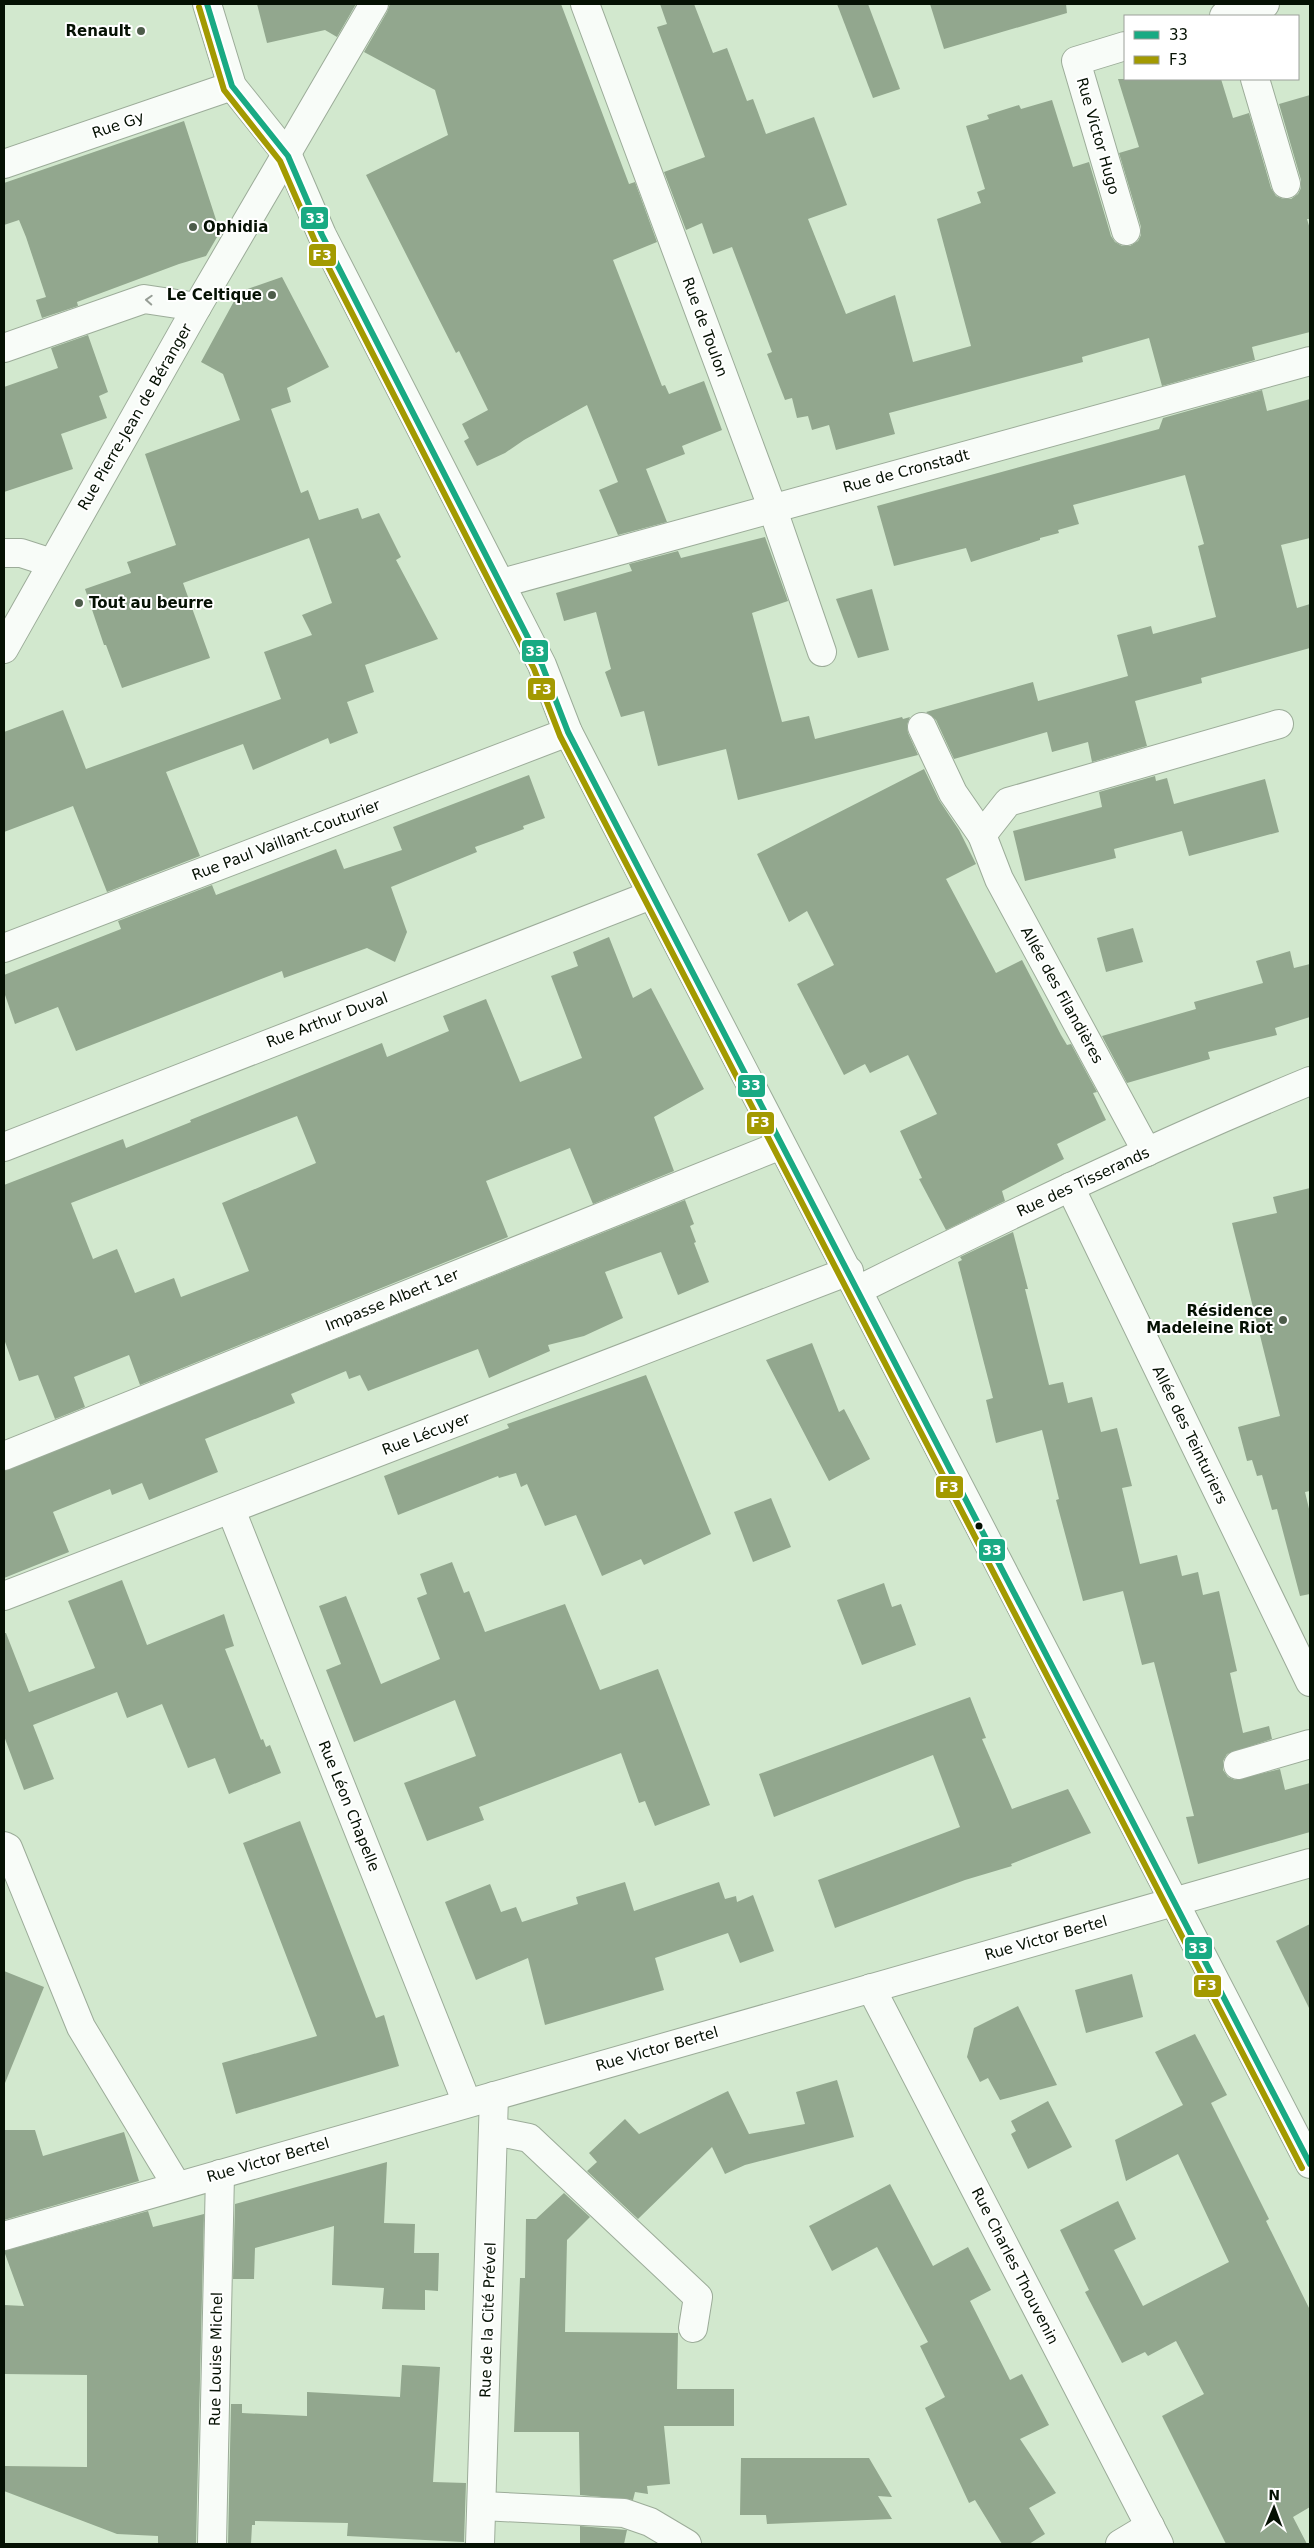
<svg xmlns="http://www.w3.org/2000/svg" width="1314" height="2548" viewBox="0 0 1314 2548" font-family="'DejaVu Sans',sans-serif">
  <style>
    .building { fill: #92a78e; fill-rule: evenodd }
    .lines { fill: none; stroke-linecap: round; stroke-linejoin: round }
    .minor-casing { stroke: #9cac99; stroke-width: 30 }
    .minor { stroke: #f8fcf8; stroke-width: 28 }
    .bus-1-casing { stroke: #fff; stroke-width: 10 }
    .bus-2-casing { stroke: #fff; stroke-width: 10 }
    .bus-1 { stroke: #19aa83; stroke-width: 6 }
    .bus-2 { stroke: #a39a01; stroke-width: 6 }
    .oneway { stroke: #979e96 }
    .poi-dot { fill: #4d5c4a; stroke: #fff; stroke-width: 2 }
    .bus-dot { fill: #051103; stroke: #fff; stroke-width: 2 }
    .labels { text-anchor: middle; stroke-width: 4; stroke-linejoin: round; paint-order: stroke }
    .poi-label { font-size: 15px; font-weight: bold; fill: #051103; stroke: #fff; text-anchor: end }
    .street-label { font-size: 15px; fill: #051103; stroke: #fff }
    .line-badge { stroke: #fff; stroke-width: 2 }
    .badge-label { font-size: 14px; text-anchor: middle; font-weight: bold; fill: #fff }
  </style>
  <rect width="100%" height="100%" fill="#d2e8ce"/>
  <g class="building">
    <path d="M257,4H356L337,37L325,30L267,43Z"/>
    <path d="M390,4H561L629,184L635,182L657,242L613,260L662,386L665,385L669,394L704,381L722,430L682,446L685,454L646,469L667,522L618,535L599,490L618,482L587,405L524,440L505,453L477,466L464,441L469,438L462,424L488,410L459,351L456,353L366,175L448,135L435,90L364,52L387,12Z"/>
    <path d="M660,4H694L713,53L727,48L747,101L753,99L766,134L814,117L847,205L808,219L846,314L895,295L913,362L971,346L937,219L981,203L977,192L985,189L966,126L989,119L987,115L1019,105L1021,109L1052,100L1073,167L1089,162L1111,236L1115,242L1122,246H1130L1138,241L1141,235V227L1119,153L1139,147L1118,79H1221L1233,118L1249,113L1271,188L1276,196L1283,199H1291L1298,194L1301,188V180L1279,104L1310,95V219H1307L1310,229V332L1252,347L1255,360L1162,386L1149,338L1082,357L1083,362L889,413L895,434L836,450L829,425L812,430L808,416L797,418L792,398L785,400L767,354L772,352L732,247L713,254L702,223L686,230L664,172L705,157L657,27L667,24Z"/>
    <path d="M837,4H868L900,89L873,98Z"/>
    <path d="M930,4H1066L1067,13L944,49Z"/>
    <path d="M184,121L220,232L206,256L179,264L77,302L78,306L42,318L36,300L46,297L26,237L19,220L4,225V183Z"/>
    <path d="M282,277L329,367L287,388L291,402L271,409L301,493L308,490L319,520L358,508L362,519L379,513L401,557L396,560L438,639L365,665L374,692L347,702L358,733L330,744L328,738L253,770L243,744L166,772L200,856L107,892L73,806L4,832V732L63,710L86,769L281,699L264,652L312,635L302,615L332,603L309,538L183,583L210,658L122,688L106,645H104L85,589L131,573L127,562L176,545L145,454L240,420L223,374L201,362L239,292Z"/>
    <path d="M88,335L108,392L99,396L107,418L61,434L73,469L4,492V387L58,368L51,348Z"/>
    <path d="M1262,390L1267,411L1310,399V538L1281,545L1297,608L1310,604V648L1201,678L1202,683L1135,701L1147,746L1092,762L1088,742L1052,752L1047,732L954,759L936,720L926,712L1033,682L1038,701L1128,676L1117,635L1151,626L1153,634L1216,617L1198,546L1204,544L1185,475L1073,505L1079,524L1058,530L1059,533L1040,538V540L971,562L966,548L894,566L877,506L1159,429L1163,418Z"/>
    <path d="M765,537L788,601L752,613L782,722L809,716L815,739L902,717L903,719L910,717L907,725L908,733L918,755L738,800L726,749L658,766L644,711L621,717L605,672L611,669L596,612L564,621L556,593L632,571L629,564L678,551L681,558Z"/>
    <path d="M872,589L889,650L858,658L836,599Z"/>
    <path d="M924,769L939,800L959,830L976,864L946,879L996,973L1022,960L1061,1035L1067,1045L1071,1044L1097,1092L1093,1093L1106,1120L1057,1144L1064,1159L1002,1191L1005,1201L946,1230L919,1179L922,1178L900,1131L937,1114L922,1083L908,1055L870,1073L865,1064L844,1075L797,984L834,965L807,911L789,922L757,854Z"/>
    <path d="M529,775L545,818L523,826L524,829L475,847L477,852L391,887L407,932L395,962L367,948L284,978L282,971L76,1051L58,1007L15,1024L4,992V975L121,929L118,921L212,885L216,895L336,849L344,869L402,850L393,827Z"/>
    <path d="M1155,776L1156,781L1167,778L1174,804L1265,779L1279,832L1189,856L1182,831L1114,849L1116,858L1025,881L1013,831L1102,807L1099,792Z"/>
    <path d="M1133,928L1143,962L1106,972L1097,938Z"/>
    <path d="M609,937L633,998L651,988L704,1089L654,1117L674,1171L593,1204L570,1148L486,1181L508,1237L140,1385L129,1355L74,1377L85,1407L55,1419L38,1375L19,1381L4,1339V1185L123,1139L126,1148L191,1122L190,1120L382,1043L387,1057L449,1031L443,1016L486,999L520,1082L582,1058L551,976L578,966L573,952ZM297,1116L316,1163L222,1203L249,1271L181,1297L174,1278L135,1293L117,1249L93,1259L71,1203Z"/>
    <path d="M1290,951L1294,968L1310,964V1017L1275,1028L1277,1035L1208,1052L1210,1059L1127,1083L1102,1036L1196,1009L1194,1002L1263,983L1256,961Z"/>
    <path d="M1310,1188V1491L1305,1492L1310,1513V1594L1300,1596L1277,1509L1272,1510L1262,1475L1257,1476L1252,1460L1247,1461L1238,1427L1280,1416L1232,1223L1277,1213L1273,1197Z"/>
    <path d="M685,1200L694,1224L690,1226L696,1242L694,1243L709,1282L678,1295L661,1252L605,1272L623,1318L584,1336L548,1345L550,1351L489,1378L478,1349L368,1391L360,1375L349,1379L346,1371L291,1394L295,1403L205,1439L218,1472L149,1500L142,1483L112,1495L110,1489L53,1512L69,1552L4,1578V1471Z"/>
    <path d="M1013,1232L1028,1289H1025L1049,1385L1063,1382L1068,1403L1092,1397L1101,1432L1117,1428L1132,1486L1122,1488L1140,1564L1177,1555L1182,1576L1198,1572L1203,1595L1219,1591L1237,1671L1230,1673L1243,1733L1269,1726L1272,1739L1227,1754L1223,1761V1770L1228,1777L1235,1780L1280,1769L1285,1790L1310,1783V1832L1198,1864L1186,1817L1194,1816L1154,1662L1142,1665L1123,1591L1083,1601L1056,1500L1059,1499L1042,1430L996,1443L986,1400L993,1398L958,1262L962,1260L960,1257Z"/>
    <path d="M812,1343L839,1412L844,1409L870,1459L829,1481L766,1360Z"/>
    <path d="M646,1375L711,1534L644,1565L641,1559L602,1576L576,1515L545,1526L527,1484L521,1487L516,1473L499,1478L498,1476L398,1515L384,1476L509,1428L507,1424Z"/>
    <path d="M771,1498L791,1547L753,1562L734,1512Z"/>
    <path d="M452,1562L464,1593L469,1591L485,1632L565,1604L600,1690L658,1669L710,1805L655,1826L645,1801L639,1803L621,1753L479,1807L484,1820L427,1841L404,1783L476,1756L455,1700L354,1742L326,1670L341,1664L319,1606L346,1596L381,1684L440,1659L417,1598L427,1594L420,1574Z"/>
    <path d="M122,1580L147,1645L224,1614L234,1646L225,1649L261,1740L263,1739L266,1747L270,1745L281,1773L229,1794L215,1758L188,1768L162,1704L127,1718L117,1692L33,1725L54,1779L24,1790L4,1736V1633H6L29,1692L95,1668L68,1601Z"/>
    <path d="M884,1583L892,1607L901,1604L916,1645L862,1665L837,1600Z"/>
    <path d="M970,1697L986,1738L982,1739L1012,1809L1068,1789L1091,1833L1011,1864L1012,1866L965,1880L835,1928L818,1880L960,1827L933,1755L774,1817L759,1774Z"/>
    <path d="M300,1821L376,2018L384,2015L399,2066L236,2114L222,2063L317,2036L243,1843Z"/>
    <path d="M625,1882L634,1911L719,1882L725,1899L736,1896L737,1902L753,1895L774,1951L740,1963L728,1933L655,1958L664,1990L545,2025L528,1958L476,1980L445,1902L490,1884L501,1912L516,1907L522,1922L578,1904L576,1897Z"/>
    <path d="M1310,1924V2010L1276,1941Z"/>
    <path d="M4,1971L44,1987L5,2083H4Z"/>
    <path d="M1132,1974L1143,2017L1086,2033L1075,1990Z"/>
    <path d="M1018,2006L1057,2085L1000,2100L988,2078L980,2082L967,2057L974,2028Z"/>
    <path d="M1195,2034L1227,2095L1211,2103L1269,2219L1266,2221L1310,2310V2507L1293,2517L1307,2544H1226L1162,2416L1204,2394L1176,2341L1148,2356L1145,2352L1122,2363L1085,2292L1089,2290L1060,2230L1118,2201L1136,2239L1114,2250L1143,2306L1229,2262L1178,2154L1126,2181L1115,2140L1183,2105L1155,2052Z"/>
    <path d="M837,2080L854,2137L745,2165L725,2174L712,2147L638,2219L587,2171L597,2162L589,2153L625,2119L639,2134L728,2091L749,2134L805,2124L796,2092Z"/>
    <path d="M1048,2101L1072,2147L1028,2169L1011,2134L1016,2131L1011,2121Z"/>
    <path d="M4,2130H35L43,2156L124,2132L139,2181L4,2220Z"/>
    <path d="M387,2162L384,2223L415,2224L414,2253H439L438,2291L425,2290V2310L382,2309L384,2288L332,2285L334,2226L255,2248L254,2279H233L235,2204Z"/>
    <path d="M890,2184L933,2266L968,2247L991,2290L970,2301L1010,2380L1022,2374L1049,2425L1020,2439L1056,2493L1029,2508L1045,2534L1029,2544H1002L975,2500L969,2503L925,2408L945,2397L920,2346L928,2342L877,2247L832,2271L809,2226Z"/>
    <path d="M564,2193L590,2217L567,2240L565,2332L678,2333L677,2389H734V2426H664L670,2484L647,2486L648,2494L635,2492L633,2500L580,2495L579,2432H514L520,2278H525L526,2219H536Z"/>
    <path d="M148,2211L153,2227L204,2214L196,2544H158V2536L117,2534L4,2491V2466L87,2467V2375L4,2374V2305L24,2306L4,2251Z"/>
    <path d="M402,2365L440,2367L433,2482L466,2483L464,2542L347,2536L348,2523L255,2521V2525H252L251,2544H228L231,2404H242V2413L307,2416V2392L400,2397Z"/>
    <path d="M741,2458H869L892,2497L878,2496L892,2519L767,2524L766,2515H740Z"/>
    <path d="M580,2526L627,2530L624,2544H580Z"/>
  </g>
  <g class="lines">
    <g class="minor-casing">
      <g id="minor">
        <path d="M207,4L232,86L288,156L322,235L542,665L568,732L1310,2164"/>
        <path d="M585,4L772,507L822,652"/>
        <path d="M1224,16L1265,4"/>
        <path d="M1125,46L1076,61L1126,231"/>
        <path d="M1255,79L1286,184"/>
        <path d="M4,164L232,86"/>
        <path d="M4,348L144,299L197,307"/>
        <path d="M4,553H21L52,563"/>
        <path d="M502,583L1310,361"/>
        <path d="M4,649L197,307L374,4"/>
        <path d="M922,727L953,793L982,835"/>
        <path d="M4,948L568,732"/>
        <path d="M4,1147L651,895"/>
        <path d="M1147,1152L999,879L982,835L1008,802L1279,724"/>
        <path d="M1070,1187L1310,1682"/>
        <path d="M858,1290C1007,1216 1157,1144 1310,1081"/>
        <path d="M4,1456L781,1145"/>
        <path d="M231,1510L467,2103"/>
        <path d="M4,1596L849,1271"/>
        <path d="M1238,1765L1310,1744"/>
        <path d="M4,1846L8,1848L81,2027L177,2186"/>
        <path d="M871,1988L1159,2544"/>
        <path d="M494,2131L529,2138L698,2297L693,2328"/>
        <path d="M4,2236L1310,1863"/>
        <path d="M482,2506L624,2513L650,2522L687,2544"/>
        <path d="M212,2544L220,2174"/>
        <path d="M480,2544L494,2096"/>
        <path d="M1120,2544L1150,2526"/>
      </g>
    </g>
    <use href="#minor" class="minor"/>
    <g class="bus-1-casing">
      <path id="bus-1" d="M207,4L232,86L288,156L322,235L542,665L568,732L1310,2164"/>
    </g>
    <g class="bus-2-casing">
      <path id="bus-2" d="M199,7L224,90L280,161L314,239L534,669L560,736L1302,2168"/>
    </g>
    <use href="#bus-1" class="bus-1"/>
    <use href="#bus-2" class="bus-2"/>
  </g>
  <defs><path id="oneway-chevron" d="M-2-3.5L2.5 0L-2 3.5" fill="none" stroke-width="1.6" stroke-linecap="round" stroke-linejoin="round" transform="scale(1.25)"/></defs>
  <use class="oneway" href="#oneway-chevron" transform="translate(149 300) rotate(-177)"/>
  <g class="poi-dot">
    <circle cx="141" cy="31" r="5"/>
    <circle cx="193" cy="227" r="5"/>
    <circle cx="272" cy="295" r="5"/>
    <circle cx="79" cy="603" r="5"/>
    <circle cx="1283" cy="1320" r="5"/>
  </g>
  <circle class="bus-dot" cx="979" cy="1526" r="4.5"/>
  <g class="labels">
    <g class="poi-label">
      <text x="131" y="36">Renault</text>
      <text x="203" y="232" text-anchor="start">Ophidia</text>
      <text x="262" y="300">Le Celtique</text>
      <text x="89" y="608" text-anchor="start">Tout au beurre</text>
      <text x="1273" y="1316">Résidence<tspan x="1273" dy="17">Madeleine Riot</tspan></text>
    </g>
    <g class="street-label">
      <text transform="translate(118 125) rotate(-19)" y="5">Rue Gy</text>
      <text transform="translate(1098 136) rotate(74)" y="5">Rue Victor Hugo</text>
      <text transform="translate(705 327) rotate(70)" y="5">Rue de Toulon</text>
      <text transform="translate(135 417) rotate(-60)" y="5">Rue Pierre-Jean de Béranger</text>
      <text transform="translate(906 471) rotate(-15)" y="5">Rue de Cronstadt</text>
      <text transform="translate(286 840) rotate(-21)" y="5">Rue Paul Vaillant-Couturier</text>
      <text transform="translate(1062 995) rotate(61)" y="5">Allée des Filandières</text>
      <text transform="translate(327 1020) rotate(-21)" y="5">Rue Arthur Duval</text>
      <text transform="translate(1083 1182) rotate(-25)" y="5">Rue des Tisserands</text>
      <text transform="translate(392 1300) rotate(-22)" y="5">Impasse Albert 1er</text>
      <text transform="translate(426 1434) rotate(-21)" y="5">Rue Lécuyer</text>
      <text transform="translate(1190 1435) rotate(64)" y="5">Allée des Teinturiers</text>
      <text transform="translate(349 1806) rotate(68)" y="5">Rue Léon Chapelle</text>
      <text transform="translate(1046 1938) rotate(-16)" y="5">Rue Victor Bertel</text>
      <text transform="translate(657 2049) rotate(-16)" y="5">Rue Victor Bertel</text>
      <text transform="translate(268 2160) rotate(-16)" y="5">Rue Victor Bertel</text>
      <text transform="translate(1015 2266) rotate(63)" y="5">Rue Charles Thouvenin</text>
      <text transform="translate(488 2320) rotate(-88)" y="5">Rue de la Cité Prével</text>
      <text transform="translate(216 2359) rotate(-89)" y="5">Rue Louise Michel</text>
    </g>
  </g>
  <g class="line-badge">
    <rect x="300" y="206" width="29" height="24" rx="5" fill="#19aa83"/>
    <rect x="308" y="243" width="29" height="24" rx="5" fill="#a39a01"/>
    <rect x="521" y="639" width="28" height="24" rx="5" fill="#19aa83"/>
    <rect x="527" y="677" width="29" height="24" rx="5" fill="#a39a01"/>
    <rect x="737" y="1074" width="29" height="24" rx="5" fill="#19aa83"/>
    <rect x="746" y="1111" width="29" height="24" rx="5" fill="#a39a01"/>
    <rect x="935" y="1475" width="29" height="24" rx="5" fill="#a39a01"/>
    <rect x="978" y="1538" width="28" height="24" rx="5" fill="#19aa83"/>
    <rect x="1184" y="1936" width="29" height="24" rx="5" fill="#19aa83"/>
    <rect x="1193" y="1974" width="29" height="24" rx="5" fill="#a39a01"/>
  </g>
  <g class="badge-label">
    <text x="315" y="223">33</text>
    <text x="322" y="260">F3</text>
    <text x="535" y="656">33</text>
    <text x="542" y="694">F3</text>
    <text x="751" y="1090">33</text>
    <text x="760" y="1127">F3</text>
    <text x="949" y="1492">F3</text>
    <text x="992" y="1555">33</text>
    <text x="1198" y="1953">33</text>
    <text x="1207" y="1990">F3</text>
  </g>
  <rect width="1314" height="2548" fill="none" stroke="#051103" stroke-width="10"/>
  <rect x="1124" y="15" width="175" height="65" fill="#ffffff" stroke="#9ba09a"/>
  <rect x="1134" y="31" width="25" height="8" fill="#19aa83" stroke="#9ba09a"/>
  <text x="1169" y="40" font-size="15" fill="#051103">33</text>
  <rect x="1134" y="56" width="25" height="8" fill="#a39a01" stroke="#9ba09a"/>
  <text x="1169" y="65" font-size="15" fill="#051103">F3</text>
  <g transform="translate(1274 2508) rotate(1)" stroke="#ffffff" stroke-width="4" paint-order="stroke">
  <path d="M0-4L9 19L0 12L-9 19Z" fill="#051103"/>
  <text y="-8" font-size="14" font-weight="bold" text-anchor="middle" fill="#051103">N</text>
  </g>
</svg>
